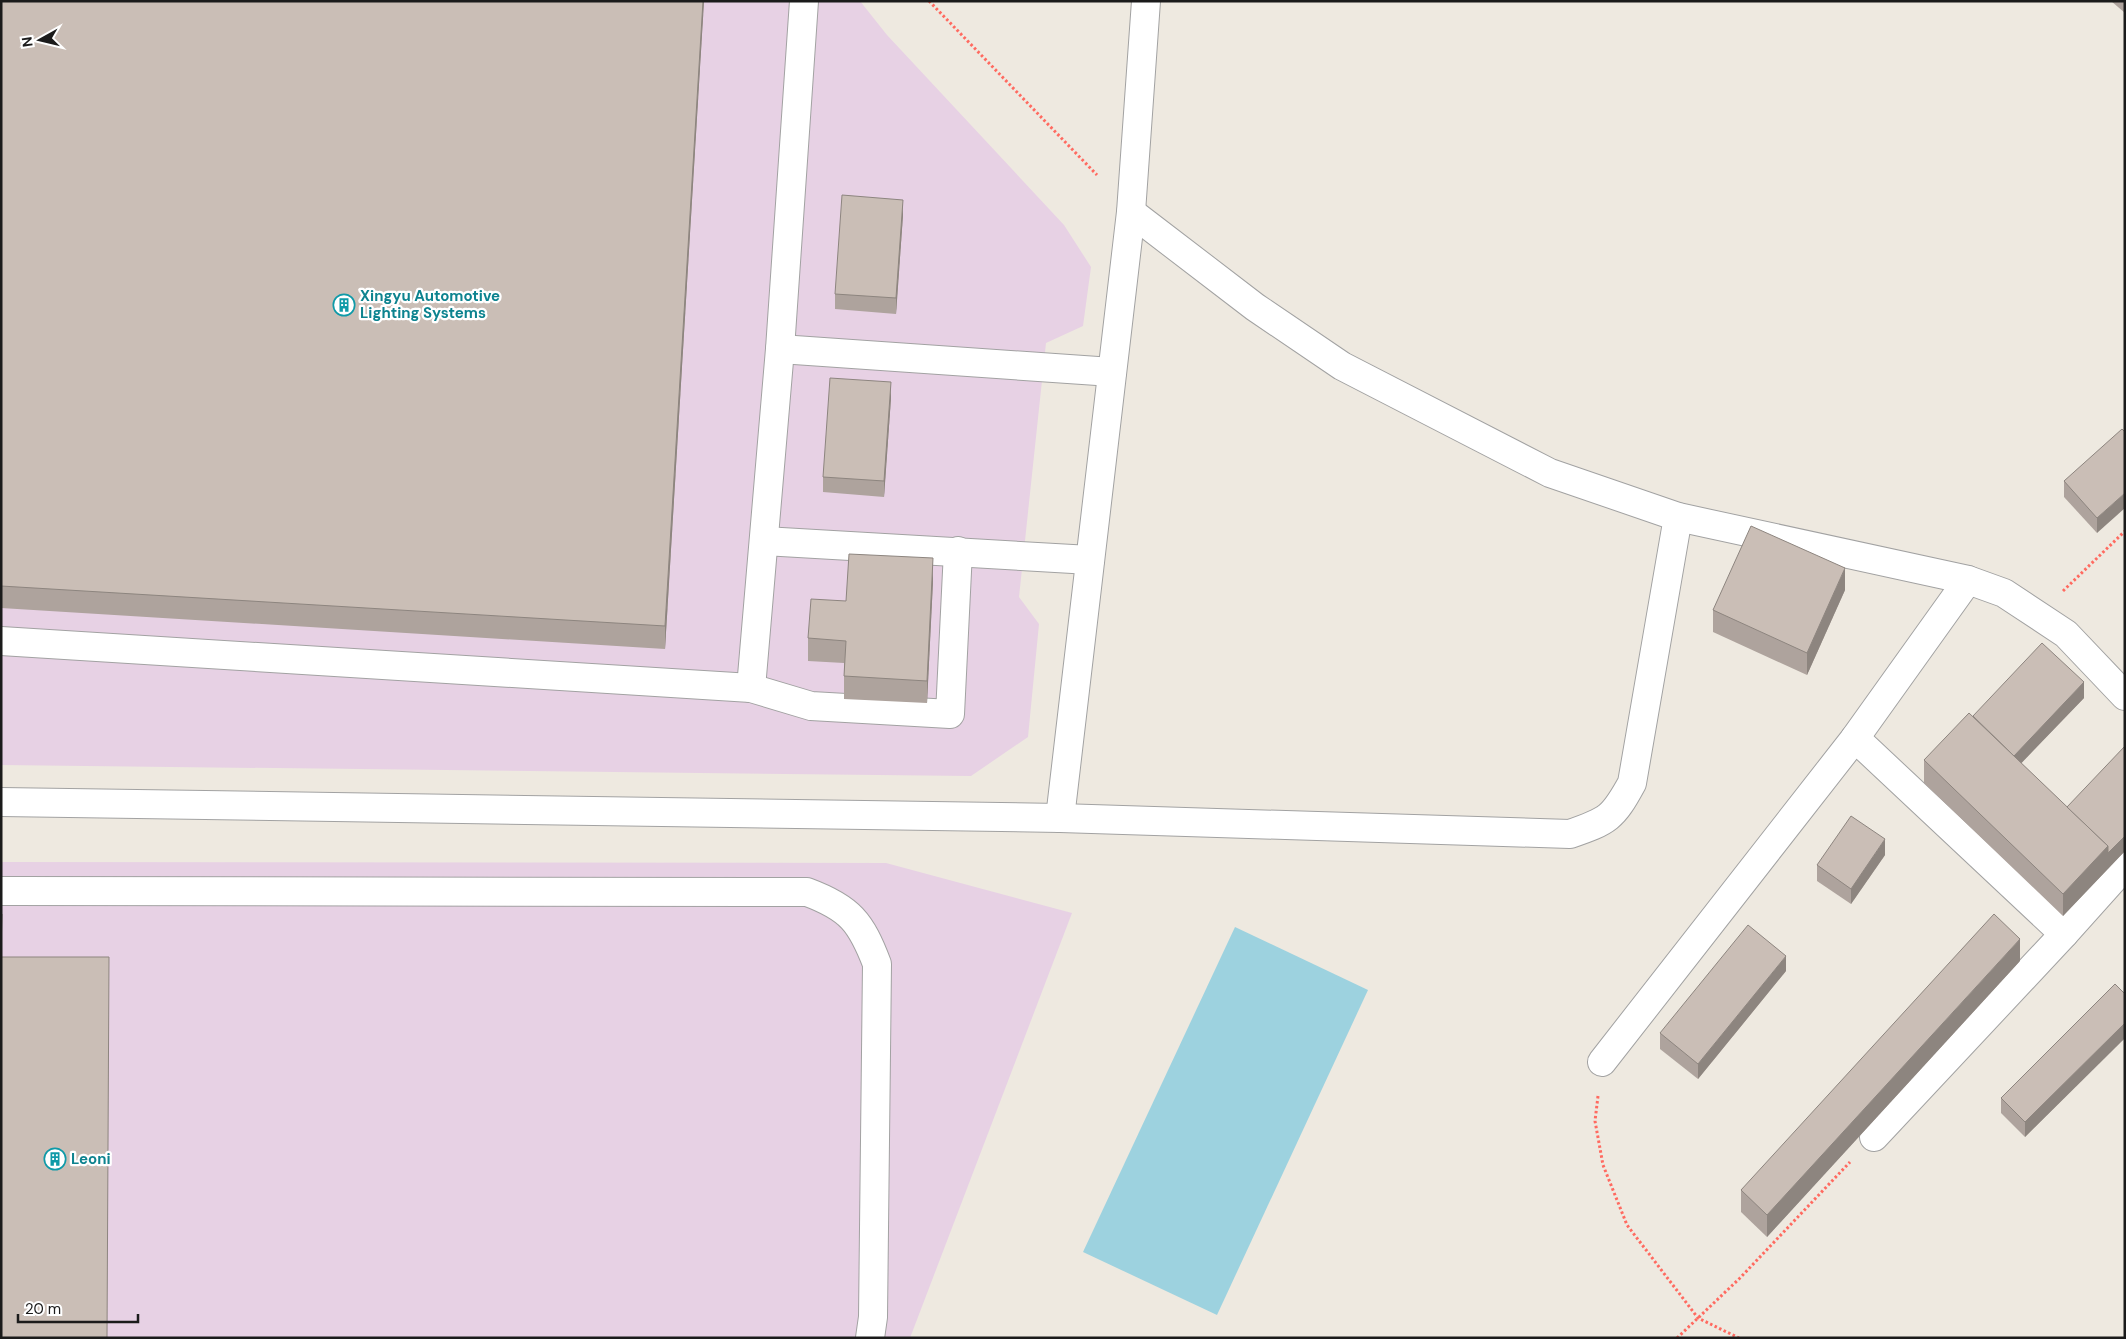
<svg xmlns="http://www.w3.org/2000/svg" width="2126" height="1339" viewBox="0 0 2126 1339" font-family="'DM Sans',sans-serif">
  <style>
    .industrial { fill: #e7d1e4 }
    .water { fill: #9dd2df }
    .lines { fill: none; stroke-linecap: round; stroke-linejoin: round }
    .minor-casing { stroke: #a2a2a2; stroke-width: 30 }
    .path { stroke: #ff6a60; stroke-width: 3; stroke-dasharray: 2.5 2.5; stroke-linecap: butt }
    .minor { stroke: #fff; stroke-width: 28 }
    .wall { fill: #aea39d }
    .shaded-wall { fill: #8d857f }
    .building { fill: #cabeb6; stroke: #8d857f }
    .labels { text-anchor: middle; stroke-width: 4.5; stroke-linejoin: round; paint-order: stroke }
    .culture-label { font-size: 15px; font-weight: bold; fill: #0d838f; stroke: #fff; text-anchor: start }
  </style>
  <rect width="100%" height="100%" fill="#eee9e0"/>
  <g class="industrial">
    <path d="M1,1H860L887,35L1064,225L1091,267L1083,326L1046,343L1019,597L1039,624L1028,737L971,776L1,765Z"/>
    <path d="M1,862L886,863L1072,913L910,1338H1Z"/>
  </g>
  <path class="water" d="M1235,927L1368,990L1217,1315L1083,1252Z"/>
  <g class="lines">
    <g class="minor-casing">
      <g id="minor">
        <path d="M1131,212L1255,307L1342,366L1550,473L1678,517L1968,580L2004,593L2066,634L2125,696"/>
        <path d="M780,349L1112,372"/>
        <path d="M764,541L1090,560"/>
        <path d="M1,641L751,688L811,706L950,714L958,551"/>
        <path d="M751,688L780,349L804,1"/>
        <path d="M1855,738L2064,934"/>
        <path d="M1,802L1060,818L1570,834C1608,821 1613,818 1632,783L1678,517"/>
        <path d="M1060,818L1131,212L1146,1"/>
        <path d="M1,891L807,892C850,908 861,922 877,964L873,1317L870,1338"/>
        <path d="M1602,1062L1855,738L1968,580"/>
        <path d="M1874,1137L2064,934L2125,866"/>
      </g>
    </g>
    <g class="path">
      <path d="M929,1L1097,175"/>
      <path d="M2063,591L2125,531"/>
      <path d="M1598,1096L1595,1121L1603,1165L1627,1225L1698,1318L1739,1338"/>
      <path d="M1677,1338L1740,1278L1850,1162"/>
    </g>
    <use href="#minor" class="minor"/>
  </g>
  <g class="wall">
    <path d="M1,1H704L665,649L1,608Z"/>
    <path d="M2111,1H2125V13Z"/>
    <path d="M903,215L896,314L835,309V294Z"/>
    <path d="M891,398L884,497L823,492V477Z"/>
    <path d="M2125,432L2097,533L2064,497V481Z"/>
    <path d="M933,581L927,703L844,699V663L808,661V638L846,601Z"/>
    <path d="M1845,590L1807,675L1713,632V610Z"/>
    <path d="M2084,698L2021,763L2067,807L2125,851L2063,916L1924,783V760L1973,716Z"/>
    <path d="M1885,855L1851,904L1817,881V865Z"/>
    <path d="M2020,961L1767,1237L1741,1212V1190Z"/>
    <path d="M1786,971L1698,1079L1660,1049V1033Z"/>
    <path d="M2125,994V1038L2025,1137L2001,1113V1098Z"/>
  </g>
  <g class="shaded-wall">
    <path d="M703,1H704L665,649V626Z"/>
    <path d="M903,200V215L896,314V298Z"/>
    <path d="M891,382V398L884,497V481Z"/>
    <path d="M2125,493V508L2097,533V518Z"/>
    <path d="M933,558V581L927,703V681Z"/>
    <path d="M1845,568V590L1807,675V653Z"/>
    <path d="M2084,682V698L2010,775V759Z"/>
    <path d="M2125,836V851L2063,916V894L2108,846Z"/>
    <path d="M1885,839V855L1851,904V889Z"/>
    <path d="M2020,939V961L1767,1237V1215Z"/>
    <path d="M1786,956V971L1698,1079V1064Z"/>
    <path d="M2125,1023V1038L2025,1137V1122Z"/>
  </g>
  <g class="building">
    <path d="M1,1H703L665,626L1,586Z"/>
    <path d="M842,195L903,200L896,298L835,294Z"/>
    <path d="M830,378L891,382L884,481L823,477Z"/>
    <path d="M2122,429L2125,432V493L2097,518L2064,481Z"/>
    <path d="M1751,526L1845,568L1807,653L1713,610Z"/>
    <path d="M849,554L933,558L927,681L844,676L846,641L808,638L811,599L846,601Z"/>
    <path d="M2042,643L2084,682L2014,756L1973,716Z"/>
    <path d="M1969,713L2108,846L2063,894L1924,760Z"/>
    <path d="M2125,746V836L2108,853V846L2067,807Z"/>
    <path d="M1851,816L1885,839L1851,889L1817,865Z"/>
    <path d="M1,914H2L1,950Z"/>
    <path d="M1994,914L2020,939L1767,1215L1741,1190Z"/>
    <path d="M1748,925L1786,956L1698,1064L1660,1033Z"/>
    <path d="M1,957H109L107,1338H1Z"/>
    <path d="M2115,984L2125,994V1023L2025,1122L2001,1098Z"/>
  </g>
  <defs>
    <g id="building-ring" transform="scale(1.125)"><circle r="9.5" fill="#fff" stroke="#0f9aa8" stroke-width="1.5"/><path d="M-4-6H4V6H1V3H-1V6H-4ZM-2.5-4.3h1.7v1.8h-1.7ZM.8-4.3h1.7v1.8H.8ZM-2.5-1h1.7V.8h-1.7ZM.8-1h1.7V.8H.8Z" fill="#0f9aa8"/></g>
  </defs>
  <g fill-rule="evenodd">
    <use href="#building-ring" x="344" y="305"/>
    <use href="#building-ring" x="55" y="1159"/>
  </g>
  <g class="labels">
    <g class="culture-label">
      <text x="360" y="301">Xingyu Automotive<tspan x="360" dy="17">Lighting Systems</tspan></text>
      <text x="71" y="1164">Leoni</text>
    </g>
  </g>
  <rect width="2126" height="1339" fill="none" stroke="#1b1b1b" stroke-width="5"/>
  <g transform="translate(40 40) rotate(262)" stroke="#ffffff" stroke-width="4" paint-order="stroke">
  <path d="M0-4L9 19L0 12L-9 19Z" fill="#1b1b1b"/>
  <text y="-8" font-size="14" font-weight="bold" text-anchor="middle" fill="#1b1b1b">N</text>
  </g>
  <path d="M18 1314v8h120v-8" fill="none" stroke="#1b1b1b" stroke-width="2.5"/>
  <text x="25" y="1314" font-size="15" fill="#1b1b1b" stroke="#ffffff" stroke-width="4" paint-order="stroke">20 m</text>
</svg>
